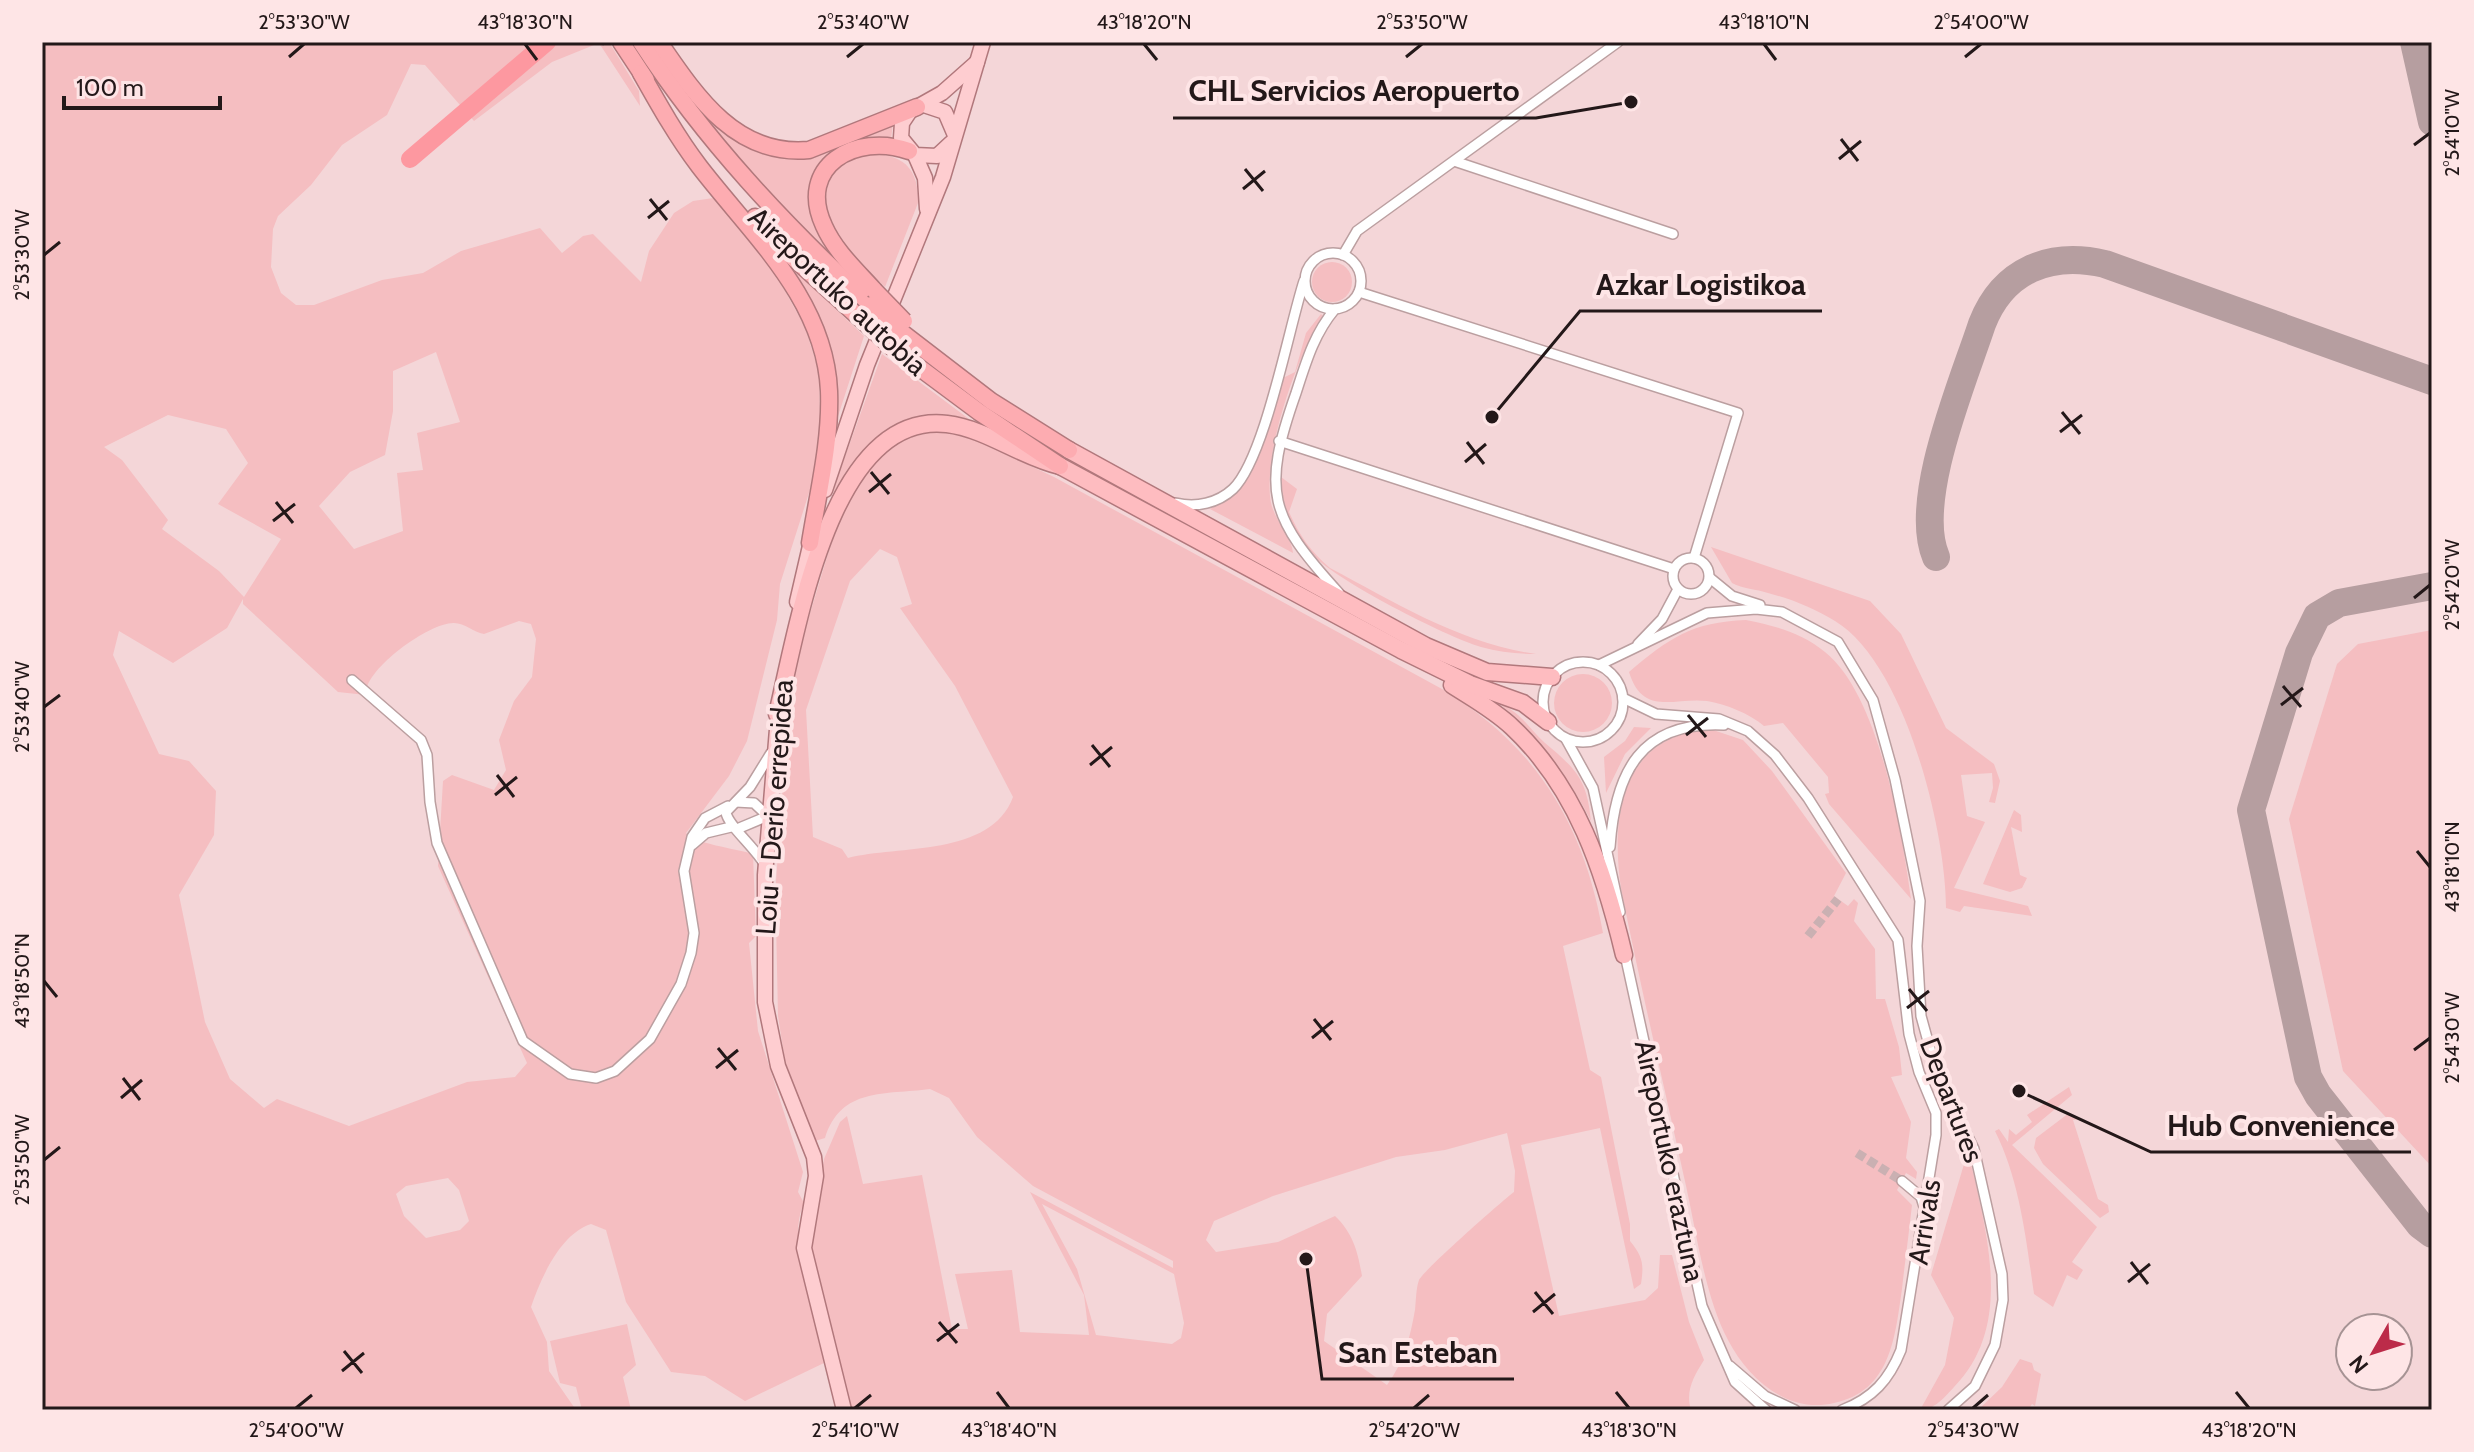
<svg xmlns="http://www.w3.org/2000/svg" width="2474" height="1452" viewBox="0 0 2474 1452" font-family="Cabin,sans-serif">
  <style>
    .green { fill: #f5bec1; fill-rule: evenodd }
    .lines { fill: none; stroke-linecap: round; stroke-linejoin: round }
    .river { stroke: #fd98a0; stroke-width: 18 }
    .taxiway { stroke: #b69ea0; stroke-width: 28 }
    .minor-tunnel { stroke: #cab0b2; stroke-width: 9; stroke-dasharray: 9 4.5; stroke-linecap: butt }
    .minor-casing { stroke: #bb9fa0; stroke-width: 12 }
    .primary-casing { stroke: #b1787c; stroke-width: 17 }
    .trunk-casing { stroke: #b1787c; stroke-width: 19 }
    .motorway-casing { stroke: #b1787c; stroke-width: 19 }
    .minor { stroke: #fff; stroke-width: 9 }
    .primary { stroke: #fecdd0; stroke-width: 14 }
    .trunk { stroke: #febcc0; stroke-width: 16 }
    .motorway { stroke: #fdacb1; stroke-width: 16 }
    .motorway-bridge-casing { stroke: #b1787c; stroke-width: 19; stroke-linecap: butt }
    .motorway-bridge { stroke: #fdacb1; stroke-width: 16 }
    .ticks { fill: none; stroke: #231819; stroke-width: 3 }
    .labels { text-anchor: middle; stroke-width: 8; stroke-linejoin: round; paint-order: stroke }
    .street-label { font-size: 28px; fill: #231819; stroke: #fee5e6 }
    .leader { fill: none; stroke: #231819; stroke-width: 3 }
    .callout-dot { fill: #231819; stroke: #fee5e6; stroke-width: 3 }
    .callout-label { font-size: 30px; text-anchor: middle; font-weight: bold; fill: #231819; stroke: #fee5e6; stroke-width: 8; stroke-linejoin: round; paint-order: stroke }
    .neatline { fill: none; stroke: #231819; stroke-width: 3 }
    .ticks-label { font-size: 20px; text-anchor: middle; fill: #231819 }
  </style>
  <rect width="100%" height="100%" fill="#f4d6d8"/>
  <g class="green">
    <path d="M42,42H609L639,91L640,106L599,43L552,62L474,121L425,65L411,64L387,115L342,145L311,185L278,216L273,229L271,267L281,293L296,305H314L382,280L423,273L461,251L540,228L562,253L583,236L593,234L641,282L649,251L674,213L693,201L720,197L779,280L805,327L819,372L820,419L815,474L780,584L777,620L747,741L729,776L686,833C692,843 737,849 753,854L756,936L749,943L758,1031L803,1172L798,1192L804,1203C785,1243 817,1319 824,1363L745,1401L705,1376L671,1372L626,1302L606,1230L591,1224C560,1234 541,1278 531,1307L547,1342L549,1371L576,1410H42ZM436,352L460,422L417,433L423,470L397,473L403,531L354,549L319,506L350,472L385,455L393,411V371ZM168,415L226,429L248,463L218,504L281,539L244,597L219,571L162,529L168,520L122,460L104,447ZM243,599V604L338,692L366,695C363,670 430,622 454,623C465,623 473,632 484,634L519,621L531,624L536,639L532,677L514,701L499,740L506,770L494,790L452,775L443,781L438,866L527,1063L515,1077L467,1082L349,1126L277,1099L264,1108L230,1079L205,1022L179,895L214,835L216,791L189,761L159,754L113,655L119,631L173,663L227,628ZM448,1178L459,1190L469,1221L460,1230L426,1238L404,1216L396,1194L406,1186Z"/>
    <path d="M698,104L764,153L893,124L891,139C870,137 840,141 826,158C819,167 815,183 811,194L859,284C801,229 744,170 698,104Z"/>
    <path d="M860,153C896,153 919,161 918,203L885,287C845,252 787,189 860,153Z"/>
    <path d="M774,251L864,336L830,441L834,361L823,329Z"/>
    <circle cx="1332" cy="282" r="20"/>
    <path d="M1321,314L1324,317C1296,354 1262,457 1271,503C1275,521 1292,537 1293,553L1210,509C1263,479 1264,434 1281,379L1295,372L1306,333Z"/>
    <path d="M882,354L969,419C886,402 855,454 826,521L837,479Z"/>
    <path d="M943,429L968,436L1054,477L1442,689C1537,747 1584,824 1603,933L1563,946L1590,1070L1601,1077L1630,1224V1241C1643,1257 1644,1264 1641,1284L1634,1289L1600,1128L1521,1145L1559,1316L1645,1300L1658,1288L1660,1255H1672L1689,1322L1704,1360C1694,1376 1685,1391 1691,1410H849L809,1243L824,1159L840,1122L847,1116L863,1184L922,1175L952,1329H968L955,1274L1012,1270L1020,1332L1089,1335L1084,1295L1030,1192L1173,1268V1261L1033,1186L977,1137L949,1098L930,1089C885,1095 841,1087 825,1138L815,1141L785,1061L778,1016L776,920L781,919V910H774L788,712L799,650L833,537L855,482L893,442ZM880,549L897,557L912,604L900,608L955,686L1013,797C991,857 898,845 848,858L842,849L813,837L806,710L850,581ZM1507,1133L1515,1171L1514,1192C1503,1200 1423,1271 1419,1280C1416,1288 1416,1301 1415,1310C1410,1338 1404,1362 1387,1385L1324,1341L1327,1314L1362,1276C1358,1252 1353,1233 1335,1216L1278,1242L1216,1252L1206,1240L1214,1221L1273,1196L1396,1157L1445,1150ZM1042,1204L1174,1274L1184,1323L1181,1338L1172,1344L1096,1335L1077,1269Z"/>
    <path d="M1281,477L1297,489L1289,512C1299,535 1311,552 1330,568C1396,603 1460,643 1536,654C1517,654 1499,652 1481,647C1445,636 1337,581 1313,555C1292,533 1282,507 1281,477Z"/>
    <path d="M1711,547L1870,601L1901,634L1946,728L1994,764L2000,781L1995,803L1989,802L1993,788L1992,773L1961,775L1967,816L1985,822L1954,888L2028,906L2032,916L1964,906L1960,912L1946,908C1946,831 1905,663 1835,621C1814,608 1791,599 1768,593C1756,589 1743,589 1732,583Z"/>
    <path d="M1746,620C1775,626 1801,632 1825,652C1879,695 1902,832 1911,899L1829,804L1825,794L1829,793L1828,777L1783,723L1764,726C1750,714 1726,704 1707,701C1674,697 1643,717 1629,672C1669,638 1692,622 1746,620Z"/>
    <path d="M2432,630V1167L2343,1071L2289,819L2337,664L2358,644Z"/>
    <circle cx="1583" cy="703" r="29"/>
    <path d="M1498,702C1524,715 1526,726 1545,743C1576,769 1587,779 1591,821C1567,774 1537,737 1498,702Z"/>
    <path d="M1634,727L1651,728L1625,754L1606,793L1604,757L1625,741Z"/>
    <path d="M1713,730L1743,740L1772,771L1846,873L1834,896L1848,906L1854,899L1858,903L1854,921L1875,949L1876,999H1885L1899,1047L1902,1075L1891,1077L1911,1122L1906,1158L1917,1172L1916,1179L1906,1173L1897,1190L1912,1205C1909,1233 1905,1261 1902,1289C1895,1337 1891,1391 1834,1403C1788,1414 1748,1379 1728,1340C1704,1295 1696,1228 1684,1177C1663,1081 1640,985 1621,888C1610,815 1623,732 1713,730Z"/>
    <path d="M2014,810L2021,815L2022,832L2011,827L2020,875L2027,878L2022,888L2010,892L1983,884Z"/>
    <path d="M2069,1087L2072,1095L2012,1145L2097,1227L2072,1262L2083,1270L2077,1280L2067,1275L2053,1307L2034,1294C2026,1239 2020,1181 1995,1131L1999,1129L2008,1142L2009,1129L2016,1135L2032,1122L2027,1115Z"/>
    <path d="M2069,1113L2080,1119L2073,1120L2098,1199L2108,1205L2109,1212L2100,1218L2043,1164L2034,1148L2036,1138Z"/>
    <path d="M1967,1154C1974,1171 1977,1190 1981,1208C1994,1270 2002,1338 1954,1387C1945,1397 1934,1410 1920,1410L1945,1365L1954,1318L1931,1275Z"/>
    <path d="M627,1324L636,1365L623,1377L631,1410H582L576,1387L560,1383L550,1341Z"/>
    <path d="M2020,1359L2032,1363L2034,1370L2041,1374L2035,1406L2032,1404L2028,1410H1978L2002,1387Z"/>
  </g>
  <g class="lines">
    <path class="river" d="M410,159L547,42"/>
    <g class="taxiway">
      <path d="M2414,42L2432,122"/>
      <path d="M1936,557C1912,501 1963,382 1982,324C2003,270 2050,251 2105,264L2432,381"/>
      <path d="M2432,586L2339,603L2317,616L2299,653L2251,810L2308,1077L2318,1095L2420,1225L2432,1234"/>
    </g>
    <g class="minor-tunnel">
      <path d="M600,43L601,42"/>
      <path d="M1808,936L1838,899"/>
      <path d="M1857,1153L1902,1181"/>
    </g>
    <g class="minor-casing">
      <g id="minor">
        <path d="M1457,162L1673,234"/>
        <circle cx="1333" cy="281" r="28"/>
        <path d="M1343,255L1357,231L1618,42"/>
        <path d="M1359,292L1738,413L1694,558"/>
        <path d="M1335,309C1314,334 1306,362 1296,393C1261,492 1269,516 1339,593"/>
        <path d="M1279,441L1674,569"/>
        <path d="M1176,503C1196,508 1218,503 1233,489C1265,458 1289,327 1304,281"/>
        <circle cx="1691" cy="576" r="18"/>
        <path d="M1710,578L1732,596L1760,605"/>
        <path d="M1638,644L1662,619L1678,589"/>
        <circle cx="1583" cy="702" r="40"/>
        <path d="M1599,665L1707,613L1756,609L1782,612L1838,642L1873,700L1895,779L1920,901L1917,946L1921,1016L1937,1074L1974,1149L2002,1274L2003,1300L1995,1345L1975,1386L1948,1410"/>
        <path d="M352,680L421,740L427,755L430,802L437,843L523,1041L570,1074L596,1078L615,1071L650,1039L681,984L691,953L694,933L684,871L692,837L705,818L728,806"/>
        <path d="M1623,698L1656,714L1719,719L1748,731L1775,755L1808,798L1898,940L1909,1034L1919,1072L1936,1113V1135L1901,1350C1889,1380 1873,1398 1842,1410"/>
        <path d="M1566,739L1593,788L1620,912"/>
        <path d="M736,802L754,803L768,816L737,829"/>
        <path d="M692,845L706,833L731,827"/>
        <path d="M1610,847C1615,772 1641,721 1724,725"/>
        <path d="M765,865C755,847 727,825 726,812L750,787L771,753"/>
        <path d="M1624,950L1702,1306L1735,1382L1766,1410"/>
        <path d="M1902,1181L1921,1197L1925,1210"/>
        <path d="M1730,1366L1765,1396L1795,1410"/>
      </g>
    </g>
    <g class="primary-casing">
      <g id="primary">
        <path d="M924,105L945,112L954,133"/>
        <path d="M951,143L937,156L915,155L901,138L902,123L910,111L942,93L977,62"/>
        <path d="M915,155L925,178L927,209"/>
        <path d="M825,490L867,365L943,177L983,42"/>
        <path d="M797,602L813,533"/>
        <path d="M779,705L765,875V1002L778,1066L814,1157L816,1176L804,1248L844,1410"/>
      </g>
    </g>
    <g class="trunk-casing">
      <g id="trunk">
        <path d="M1069,450L1426,646L1487,672L1552,677"/>
        <path d="M1452,685C1472,698 1494,710 1512,727C1577,788 1604,871 1624,955"/>
        <path d="M777,714C797,632 830,410 947,424C987,429 1021,457 1060,466L1401,650L1470,684L1523,703L1548,722"/>
      </g>
    </g>
    <g class="motorway-casing">
      <g id="motorway">
        <path d="M621,42L646,80"/>
        <path d="M641,42C706,142 784,224 871,305"/>
        <path d="M659,42C696,96 736,157 809,150L917,107"/>
        <path d="M641,73C659,105 677,137 699,166C751,234 825,299 829,391C831,441 818,493 810,543"/>
        <path d="M755,217L775,241L863,321"/>
        <path d="M874,290C857,271 835,251 824,226C796,166 856,132 909,151"/>
        <path d="M900,331L991,401L1069,450"/>
        <path d="M893,348L979,412L1060,466"/>
      </g>
    </g>
    <use href="#minor" class="minor"/>
    <use href="#primary" class="primary"/>
    <use href="#trunk" class="trunk"/>
    <use href="#motorway" class="motorway"/>
    <g class="motorway-bridge-casing">
      <g id="motorway-bridge">
        <path d="M874,290L904,321"/>
        <path d="M871,305L899,330"/>
        <path d="M863,321L893,348"/>
      </g>
    </g>
    <use href="#motorway-bridge" class="motorway-bridge"/>
  </g>
  <path class="ticks" d="M525,44L537,60M1144,44L1157,60M1764,44L1776,60M289,57L304,44M847,57L863,44M1406,57L1422,44M1965,57L1981,44M1841,139L1858,161M2414,145L2430,133M1839,159L1861,141M1245,169L1263,191M1243,189L1265,171M650,199L667,220M648,218L669,201M44,255L60,242M2062,412L2080,434M2060,432L2082,415M1467,442L1484,464M1465,462L1486,444M871,472L889,494M869,492L891,474M276,502L293,523M273,521L295,504M2414,598L2430,585M2283,686L2301,707M2281,705L2303,688M44,707L60,695M1688,715L1706,737M1686,735L1708,718M1092,745L1110,767M1090,765L1112,747M497,775L514,797M495,795L517,777M2417,851L2430,867M44,981L57,997M1909,989L1927,1011M1907,1008L1929,991M1314,1019L1331,1040M1312,1038L1333,1021M718,1048L736,1070M2414,1050L2430,1038M716,1068L738,1050M123,1078L140,1100M121,1098L142,1080M44,1160L60,1147M2131,1262L2148,1284M2128,1282L2150,1264M1535,1292L1553,1314M1533,1312L1555,1294M939,1322L957,1343M937,1341L959,1324M344,1351L362,1373M342,1371L364,1353M997,1392L1009,1408M1616,1392L1629,1408M2236,1392L2249,1408M296,1408L312,1395M855,1408L871,1395M1414,1408L1429,1395M1973,1408L1988,1395"/>
  <g class="labels">
    <g class="street-label">
      <text transform="translate(838 291) rotate(43)" y="10">Aireportuko autobia</text>
      <text transform="translate(774 807) rotate(-86)" y="10">Loiu - Derio errepidea</text>
      <text transform="translate(1952 1100) rotate(69)" y="10">Departures</text>
      <text transform="translate(1670 1161) rotate(78)" y="10">Aireportuko eraztuna</text>
      <text transform="translate(1924 1222) rotate(-81)" y="10">Arrivals</text>
    </g>
  </g>
  <path class="leader" d="M1631 102L1536 118H1173M1492 417L1580 311H1822M2019 1091L2151 1152H2411M1306 1259L1322 1379H1514"/>
  <g class="callout-dot">
    <circle cx="1631" cy="102" r="8"/>
    <circle cx="1492" cy="417" r="8"/>
    <circle cx="2019" cy="1091" r="8"/>
    <circle cx="1306" cy="1259" r="8"/>
  </g>
  <g class="callout-label">
    <text x="1354" y="101">CHL Servicios Aeropuerto</text>
    <text x="1701" y="295">Azkar Logistikoa</text>
    <text x="2281" y="1136">Hub Convenience</text>
    <text x="1418" y="1363">San Esteban</text>
  </g>
  <rect width="2474" height="1452" fill="none" stroke="#fee5e6" stroke-width="88"/>
  <g transform="translate(2374 1352) rotate(231)"><circle r="38" fill="#fee5e6" stroke="#a69394" stroke-width="2"/>
  <path d="M0-6L14 30L0 20L-14 30Z" fill="#bc2b49"/>
  <text y="-12" font-size="22" font-weight="bold" text-anchor="middle" fill="#231819">N</text>
  </g>
  <path d="M64 96v12h156v-12" fill="none" stroke="#231819" stroke-width="4"/>
  <text x="76" y="96" font-size="24" fill="#231819" stroke="#fee5e6" stroke-width="6" paint-order="stroke">100 m</text>
  <rect x="44" y="44" width="2386" height="1364" class="neatline"/>
  <g class="ticks-label">
    <text x="304" y="29">2°53'30"W</text>
    <text x="525" y="29">43°18'30"N</text>
    <text x="863" y="29">2°53'40"W</text>
    <text x="1144" y="29">43°18'20"N</text>
    <text x="1422" y="29">2°53'50"W</text>
    <text x="1764" y="29">43°18'10"N</text>
    <text x="1981" y="29">2°54'00"W</text>
    <text transform="translate(2452 133) rotate(-90)" y="7">2°54'10"W</text>
    <text transform="translate(22 255) rotate(-90)" y="7">2°53'30"W</text>
    <text transform="translate(2452 585) rotate(-90)" y="7">2°54'20"W</text>
    <text transform="translate(22 707) rotate(-90)" y="7">2°53'40"W</text>
    <text transform="translate(2452 867) rotate(-90)" y="7">43°18'10"N</text>
    <text transform="translate(22 981) rotate(-90)" y="7">43°18'50"N</text>
    <text transform="translate(2452 1038) rotate(-90)" y="7">2°54'30"W</text>
    <text transform="translate(22 1160) rotate(-90)" y="7">2°53'50"W</text>
    <text x="296" y="1437">2°54'00"W</text>
    <text x="855" y="1437">2°54'10"W</text>
    <text x="1009" y="1437">43°18'40"N</text>
    <text x="1414" y="1437">2°54'20"W</text>
    <text x="1629" y="1437">43°18'30"N</text>
    <text x="1973" y="1437">2°54'30"W</text>
    <text x="2249" y="1437">43°18'20"N</text>
  </g>
</svg>
